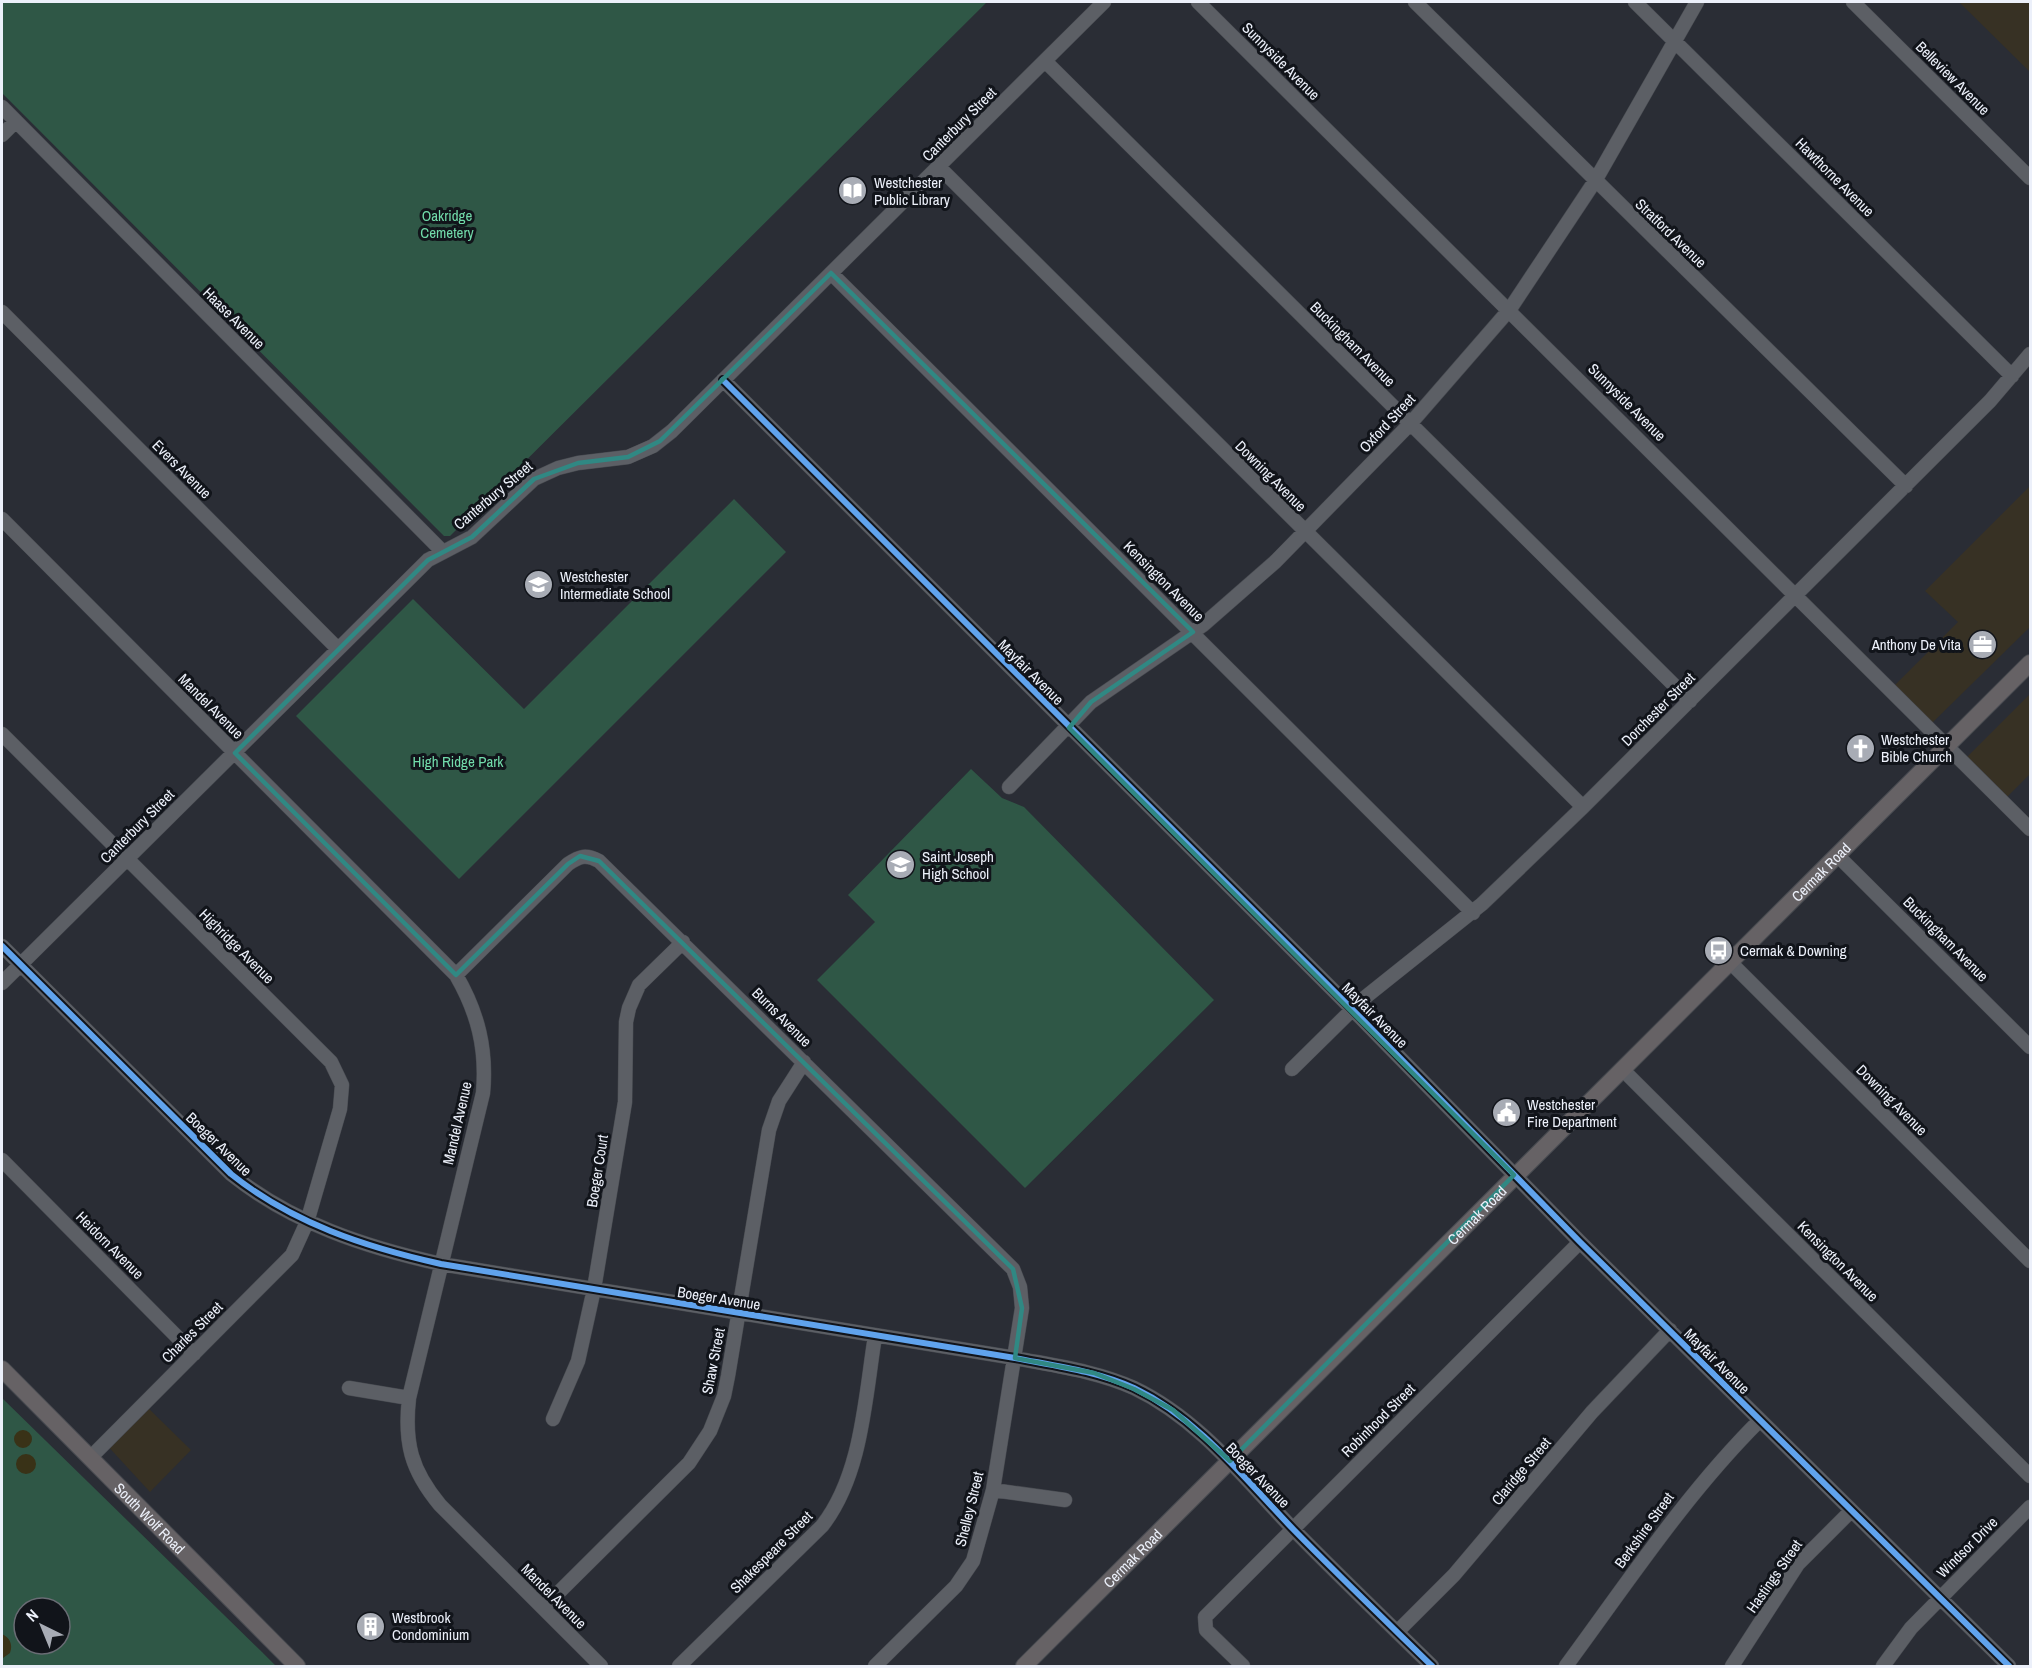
<svg xmlns="http://www.w3.org/2000/svg" width="2032" height="1668" font-family="'Archivo Narrow',sans-serif">
<style>
.commercial{fill:#373124}
.green{fill:#2f5746;fill-rule:evenodd}
.sand{fill:#393217}
.lines{fill:none;stroke-linecap:round;stroke-linejoin:round}
.minor-casing{stroke:#474a50;stroke-width:15}
.major-casing{stroke:#474a50;stroke-width:18}
.minor{stroke:#5c5f65;stroke-width:14}
.major{stroke:#666265;stroke-width:16}
.cycleway-casing{stroke:#11141a;stroke-width:10}
.cycleway{stroke:#60a3ed;stroke-width:6}
.marked{fill:none;stroke:#308883;stroke-width:4.5;stroke-linejoin:round}
.labels{text-anchor:middle;dominant-baseline:central;stroke-width:6;stroke-linejoin:round;paint-order:stroke}
.street-label{font-size:15px;fill:#ecf0fa;stroke:#11141a}
.poi-label{font-size:15px;fill:#ecf0fa;stroke:#11141a;text-anchor:start}
.park-label{font-size:15px;fill:#72dcab;stroke:#11141a}
</style>
<rect width="100%" height="100%" fill="#2a2d35"/>
<path class="commercial" d="M 1959,2 L 2030,2 L 2030,72 Z
M 2030,486 L 2030,627 L 1931,724 L 1893,687 L 1958,622 L 1925,591 Z
M 2030,694 L 2030,774 L 2004,800 L 1964,760 Z
M 143,1403 L 191,1450 L 150,1492 L 104,1442 Z"/>
<path class="green" d="M 2,2 L 987,2 L 450,536 L 444,536 L 2,93 Z
M 734,499 L 786,552 L 459,879 L 296,716 L 413,599 L 524,709 Z
M 971,769 L 1002,798 L 1024,807 L 1214,1000 L 1025,1188 L 817,980 L 875,922 L 848,895 Z
M 2,1398 L 262,1652 L 276,1666 L 2,1666 ZM 24,1608 L 60,1608 L 60,1644 L 24,1644 Z"/>
<path class="sand" d="M14 1439a9 9 0 1 1 18 0a9 9 0 1 1-18 0Z
M16 1464a10 10 0 1 1 20 0a10 10 0 1 1-20 0Z
M 2,1634 C 10,1638 13,1644 10,1653 L 3,1658 Z"/>
<g class="lines">
<defs>
<path id="minor" d="M 1198,2 L 2030,829
M 1415,2 L 1906,486
M 1635,2 L 2012,376
M 1853,2 L 2030,178
M 1045,61 L 1690,701
M 2,107 L 443,552
M 2,135 L 16,121
M 939,167 L 1583,807
M 831,273 L 1473,913
M 2,312 L 338,649
M 723,380 L 1360,1017 L 1580,1242 L 2009,1666
M 2,519 L 456,975 C 478,1013 487,1049 483,1093 L 409,1398 C 404,1443 411,1470 440,1505 L 601,1666
M 2,734 L 331,1062 L 342,1085 L 340,1109 L 307,1222 L 292,1255 L 90,1458
M 1009,787 L 1091,702 L 1203,625 L 1275,562 L 1410,424 L 1510,309 L 1595,181 L 1697,2
M 1837,855 L 2030,1047
M 2,946 L 231,1174 C 292,1223 365,1247 441,1264 L 1015,1358 C 1056,1366 1096,1371 1134,1388 C 1199,1419 1244,1478 1293,1529 C 1338,1575 1386,1621 1432,1666
M 1730,962 L 2030,1261
M 456,975 L 568,864 C 580,856 586,854 599,861 L 1013,1269 L 1020,1287 L 1022,1308 L 993,1490 L 973,1561 L 956,1586 L 875,1666
M 2,983 L 428,560 L 472,537 L 534,479 L 558,468 L 578,463 L 628,457 L 653,446 L 672,431 L 1104,2
M 1292,1069 L 1363,999 L 1482,904 L 1583,807 L 1990,401 L 2030,354
M 1622,1069 L 2030,1476
M 2,1160 L 194,1354
M 349,1388 L 409,1398
M 553,1419 L 578,1361 L 594,1289 L 625,1102 L 626,1022 L 629,1008 L 639,985 L 683,942
M 993,1490 L 1065,1500
M 543,1608 L 689,1463 L 710,1431 L 724,1396 L 728,1376 L 769,1130 L 779,1101 L 804,1062
M 1397,1632 L 1454,1575 L 1592,1412 L 1670,1330
M 679,1666 L 822,1526 C 862,1475 865,1398 875,1336
M 1243,1666 L 1206,1630 L 1205,1617 L 1580,1242
M 1566,1666 C 1628,1582 1685,1495 1759,1421
M 1732,1666 L 1798,1564 L 1851,1511
M 1883,1666 L 1911,1628 L 2030,1507"/>
<g id="major">
<path id="s1" d="M 2,1369 L 297,1666"/>
<path id="s2" d="M 1024,1666 L 2030,663"/>
</g>
</defs>
<use href="#minor" class="minor-casing"/>
<use href="#major" class="major-casing"/>
<use href="#minor" class="minor"/>
<use href="#major" class="major"/>
<defs>
<path id="cycleway" d="M 723,380 L 1360,1017 L 1580,1242 L 2009,1666
M 2,946 L 231,1174 C 292,1223 365,1247 441,1264 L 1015,1358 C 1056,1366 1096,1371 1134,1388 C 1199,1419 1244,1478 1293,1529 C 1338,1575 1386,1621 1432,1666"/>
</defs>
<use href="#cycleway" class="cycleway-casing"/>
<use href="#cycleway" class="cycleway"/>
</g>
<path class="marked" d="M 831,273 L 1193,632 L 1091,702 L 1069,728 L 1514,1175 L 1230,1461 L 1173,1410 L 1134,1389 L 1094,1373 L 1015,1358 L 1022,1308 L 1013,1269 L 599,861 L 580,856 L 568,864 L 456,975 L 235,753 L 428,560 L 472,537 L 534,479 L 578,463 L 628,457 L 660,441 Z"/>
<defs>
<symbol id="library-disc" viewBox="-11 -11 22 22"><circle r="9.5" fill="#a8acb5" stroke="#11141a"/><path d="M-6-4Q-3-5.5-.7-3.5V5Q-3 3-6 4ZM6-4Q3-5.5 .7-3.5V5Q3 3 6 4Z" fill="#fff"/></symbol>
<symbol id="school-disc" viewBox="-11 -11 22 22"><circle r="9.5" fill="#a8acb5" stroke="#11141a"/><path d="M0-5L7-2L0 1L-7-2ZM-4 1L0 2.5L4 1V4Q0 6-4 4Z" fill="#fff"/></symbol>
<symbol id="office-disc" viewBox="-11 -11 22 22"><circle r="9.5" fill="#a8acb5" stroke="#11141a"/><path d="M-6-3h4V-5.5h4V-3h4V5H-6ZM-1-4.5V-3h2v-1.5ZM-6 0V1H6V0Z" fill="#fff"/></symbol>
<symbol id="church-disc" viewBox="-11 -11 22 22"><circle r="9.5" fill="#a8acb5" stroke="#11141a"/><path d="M-1.2-6h2.4v3.5h3.3v2.4h-3.3V6h-2.4V-.1h-3.3v-2.4h3.3Z" fill="#fff"/></symbol>
<symbol id="bus-disc" viewBox="-11 -11 22 22"><circle r="9.5" fill="#a8acb5" stroke="#11141a"/><path d="M-5-6H5V4H4V6H2V4H-2V6H-4V4H-5ZM-3.5-4V0h7V-4ZM-3.5 1.2v1.5H-2V1.2ZM2 1.2v1.5H3.5V1.2Z" fill="#fff"/></symbol>
<symbol id="civic-disc" viewBox="-11 -11 22 22"><circle r="9.5" fill="#a8acb5" stroke="#11141a"/><path d="M-.6-6.5H3V-4.5H.6V-3L4-1V1h2V6H-6V1h2V-1L-.6-3ZM-1.2 2.5V6h2.4V2.5Z" fill="#fff"/></symbol>
<symbol id="building-disc" viewBox="-11 -11 22 22"><circle r="9.5" fill="#a8acb5" stroke="#11141a"/><path d="M-4-6H4V6H1V3H-1V6H-4ZM-2.5-4.3h1.7v1.8h-1.7ZM.8-4.3h1.7v1.8H.8ZM-2.5-1h1.7V.8h-1.7ZM.8-1h1.7V.8H.8Z" fill="#fff"/></symbol>
</defs>
<g fill-rule="evenodd">
<use href="#library-disc" x="836" y="174" width="33" height="33"/>
<use href="#school-disc" x="522" y="568" width="33" height="33"/>
<use href="#office-disc" x="1966" y="628" width="33" height="33"/>
<use href="#church-disc" x="1844" y="732" width="33" height="33"/>
<use href="#school-disc" x="884" y="848" width="33" height="33"/>
<use href="#bus-disc" x="1702" y="934" width="33" height="33"/>
<use href="#civic-disc" x="1490" y="1096" width="33" height="33"/>
<use href="#building-disc" x="354" y="1610" width="33" height="33"/>
</g>
<g class="labels">
<g class="street-label">
<text transform="translate(1281 61) rotate(45)">Sunnyside Avenue</text>
<text transform="translate(1953 78) rotate(45)">Belleview Avenue</text>
<text transform="translate(959 124) rotate(-45)">Canterbury Street</text>
<text transform="translate(1835 177) rotate(45)">Hawthorne Avenue</text>
<text transform="translate(1671 233) rotate(44)">Stratford Avenue</text>
<text transform="translate(234 318) rotate(45)">Haase Avenue</text>
<text transform="translate(1353 344) rotate(45)">Buckingham Avenue</text>
<text transform="translate(1627 402) rotate(45)">Sunnyside Avenue</text>
<text transform="translate(1387 423) rotate(-47)">Oxford Street</text>
<text transform="translate(182 469) rotate(45)">Evers Avenue</text>
<text transform="translate(1271 476) rotate(45)">Downing Avenue</text>
<text transform="translate(493 495) rotate(-40)">Canterbury Street</text>
<text transform="translate(1164 581) rotate(45)">Kensington Avenue</text>
<text transform="translate(1031 672) rotate(45)">Mayfair Avenue</text>
<text transform="translate(211 706) rotate(45)">Mandel Avenue</text>
<text transform="translate(1658 709) rotate(-45)">Dorchester Street</text>
<text transform="translate(137 826) rotate(-45)">Canterbury Street</text>
<text stroke="none"><textPath href="#s2" startOffset="1125">Cermak Road</textPath></text>
<text transform="translate(1946 939) rotate(45)">Buckingham Avenue</text>
<text transform="translate(237 946) rotate(45)">Highridge Avenue</text>
<text transform="translate(1375 1015) rotate(45)">Mayfair Avenue</text>
<text transform="translate(782 1017) rotate(45)">Burns Avenue</text>
<text transform="translate(1892 1100) rotate(45)">Downing Avenue</text>
<text transform="translate(457 1123) rotate(-77)">Mandel Avenue</text>
<text transform="translate(219 1144) rotate(44)">Boeger Avenue</text>
<text transform="translate(597 1171) rotate(-81)">Boeger Court</text>
<text stroke="none"><textPath href="#s2" startOffset="639">Cermak Road</textPath></text>
<text transform="translate(110 1245) rotate(45)">Heidorn Avenue</text>
<text transform="translate(1838 1261) rotate(45)">Kensington Avenue</text>
<text transform="translate(719 1298) rotate(9)">Boeger Avenue</text>
<text transform="translate(192 1332) rotate(-45)">Charles Street</text>
<text transform="translate(713 1361) rotate(-79)">Shaw Street</text>
<text transform="translate(1717 1361) rotate(45)">Mayfair Avenue</text>
<text transform="translate(1378 1420) rotate(-45)">Robinhood Street</text>
<text transform="translate(1521 1471) rotate(-50)">Claridge Street</text>
<text transform="translate(1258 1475) rotate(46)">Boeger Avenue</text>
<text transform="translate(969 1509) rotate(-76)">Shelley Street</text>
<text stroke="none"><textPath href="#s1" startOffset="210">South Wolf Road</textPath></text>
<text transform="translate(1644 1530) rotate(-54)">Berkshire Street</text>
<text transform="translate(1967 1547) rotate(-45)">Windsor Drive</text>
<text transform="translate(771 1552) rotate(-45)">Shakespeare Street</text>
<text stroke="none"><textPath href="#s2" startOffset="153">Cermak Road</textPath></text>
<text transform="translate(1774 1576) rotate(-55)">Hastings Street</text>
<text transform="translate(554 1596) rotate(45)">Mandel Avenue</text>
</g>
<g class="poi-label">
<text x="874" y="182">Westchester<tspan x="874" dy="17">Public Library</tspan></text>
<text x="560" y="576">Westchester<tspan x="560" dy="17">Intermediate School</tspan></text>
<text x="1961" y="644" text-anchor="end">Anthony De Vita</text>
<text x="1881" y="739">Westchester<tspan x="1881" dy="17">Bible Church</tspan></text>
<text x="922" y="856">Saint Joseph<tspan x="922" dy="17">High School</tspan></text>
<text x="1740" y="950">Cermak &amp; Downing</text>
<text x="1527" y="1104">Westchester<tspan x="1527" dy="17">Fire Department</tspan></text>
<text x="392" y="1617">Westbrook<tspan x="392" dy="17">Condominium</tspan></text>
</g>
<g class="park-label">
<text x="447" y="215">Oakridge<tspan x="447" dy="17">Cemetery</tspan></text>
<text x="458" y="761">High Ridge Park</text>
</g>
</g>
<rect width="2032" height="1668" fill="none" stroke="#ecf0fa" stroke-width="6"/>
<g transform="translate(42 1626) rotate(317)"><circle r="28" fill="#11141a" stroke="#696c74" stroke-width="1.5"/>
<path d="M0-4.5L10 22L0 15L-10 22Z" fill="#a8acb5"/>
<text y="-9" font-size="16" font-weight="bold" text-anchor="middle" fill="#ecf0fa">N</text>
</g>
</svg>
